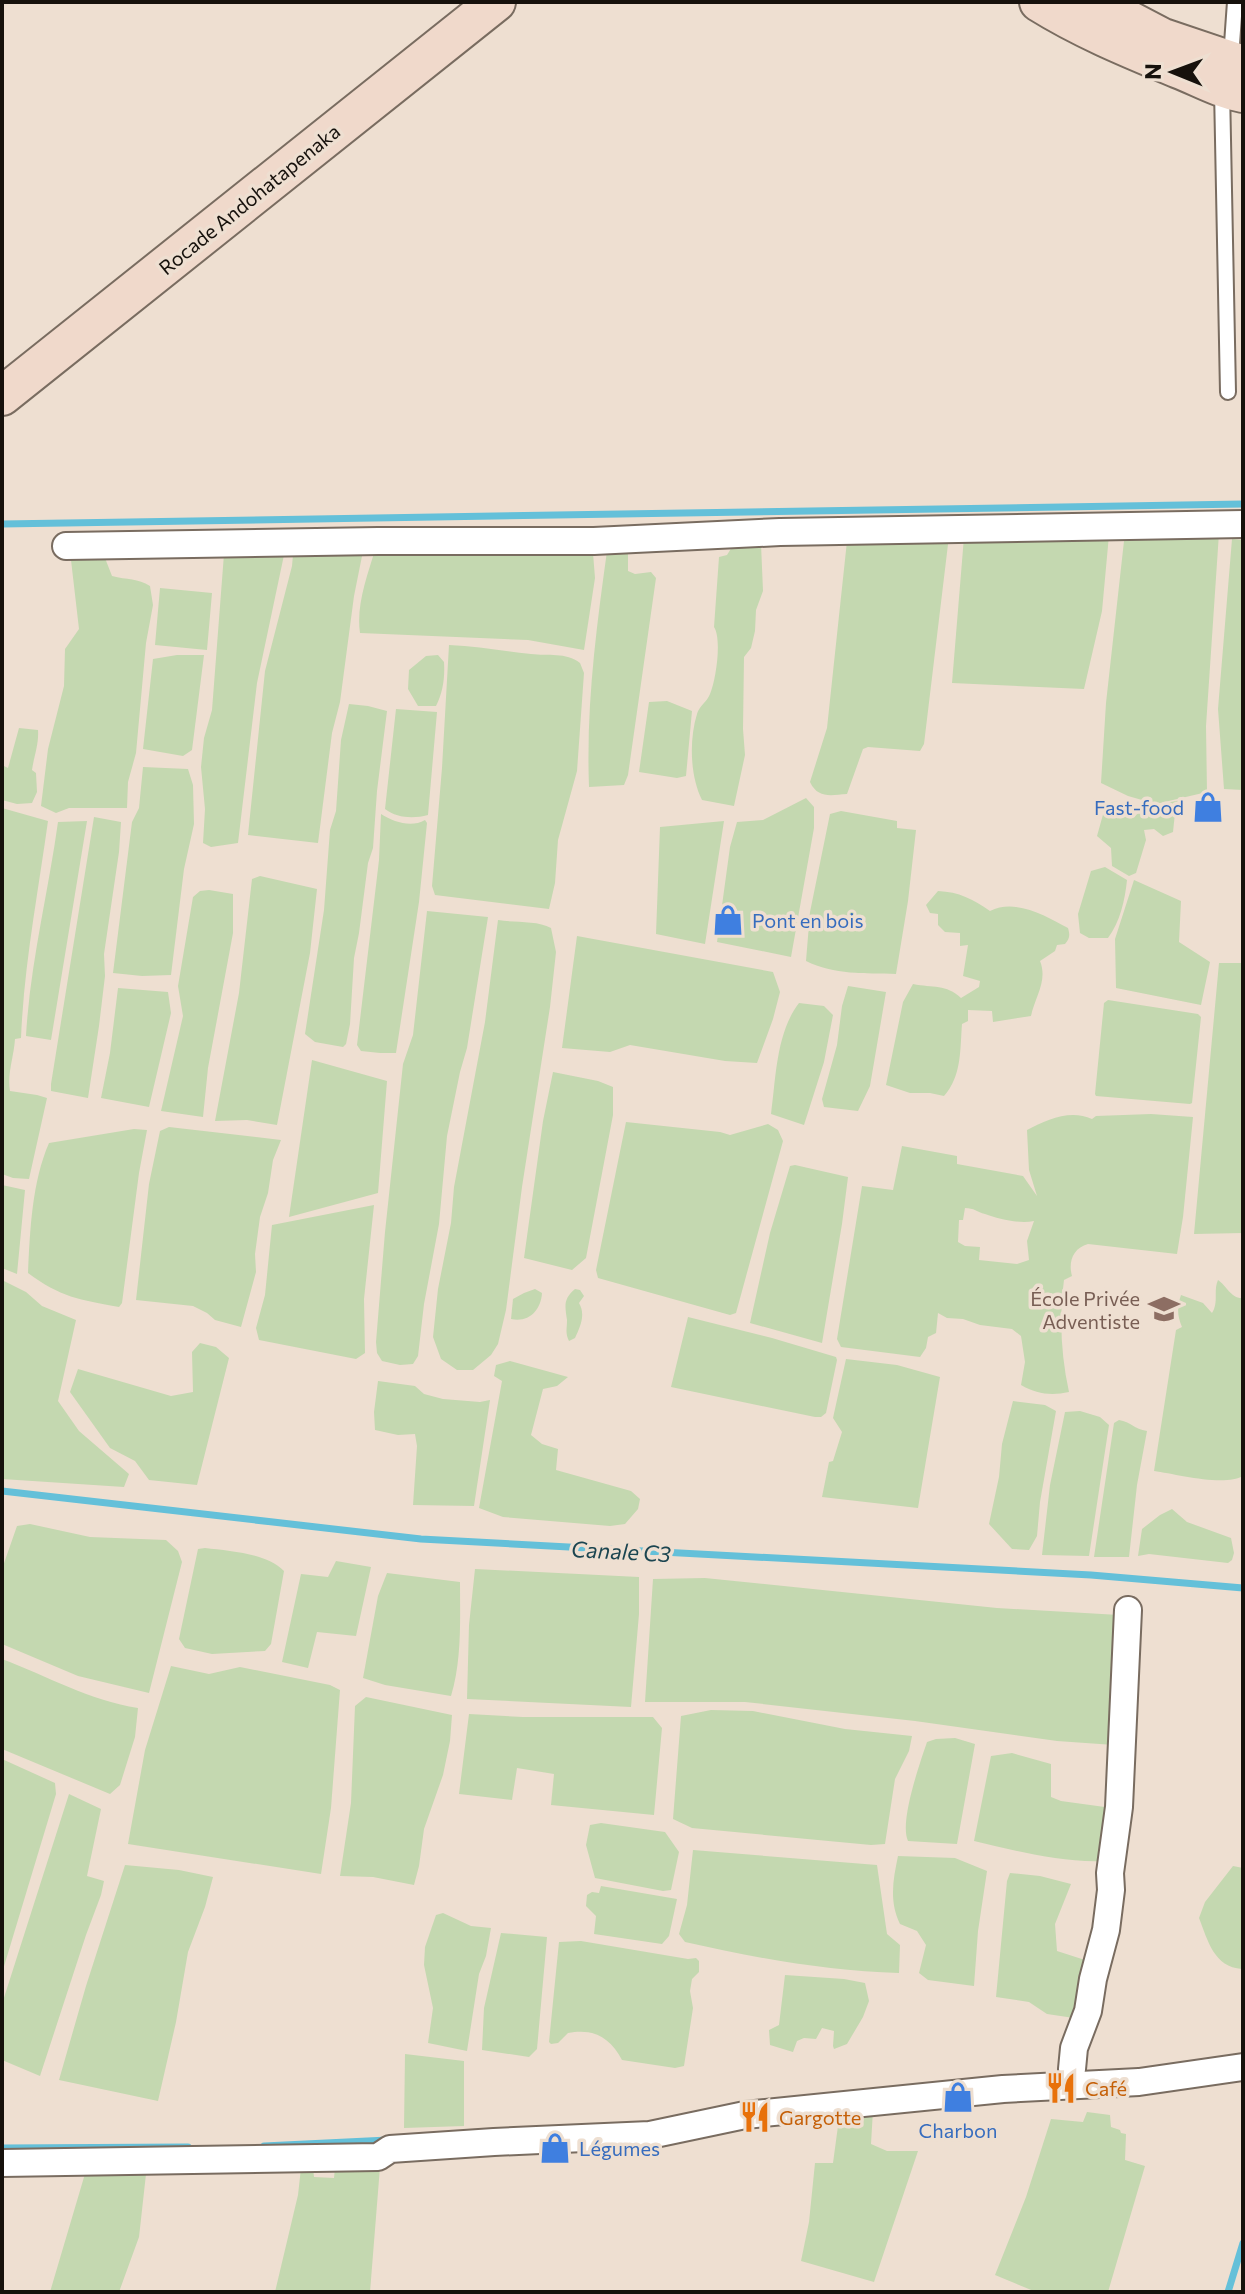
<svg xmlns="http://www.w3.org/2000/svg" width="1245" height="2294" font-family="Commissioner,sans-serif">
<style>
.green{fill:#c4d8b0;fill-rule:evenodd}
.lines{fill:none;stroke-linecap:round;stroke-linejoin:round}
.stream{stroke:#64c0d9;stroke-width:7}
.service-casing{stroke:#796c60;stroke-width:18}
.minor-casing{stroke:#796c60;stroke-width:30}
.secondary-casing{stroke:#796c60;stroke-width:42}
.service{stroke:#fff;stroke-width:14}
.minor{stroke:#fff;stroke-width:26}
.secondary{stroke:#f0d9cb;stroke-width:38}
.labels{text-anchor:middle;dominant-baseline:central;stroke-width:7;stroke-linejoin:round;paint-order:stroke}
.street-label{font-size:20px;fill:#16110c;stroke:#eedfd1}
.shop-label{font-size:20px;fill:#366cbe;stroke:#eedfd1;text-anchor:start}
.education-label{font-size:20px;fill:#785e54;stroke:#eedfd1;text-anchor:end}
.food-label{font-size:20px;fill:#c56008;stroke:#eedfd1;text-anchor:start}
.water-label{font-size:22px;font-style:italic;fill:#1b4550;stroke:#eedfd1}
</style>
<rect width="100%" height="100%" fill="#eedfd1"/>
<path class="green" d="M 1125,532 L 1219,533 L 1206,726 L 1207,792 L 1156,804 L 1128,796 L 1101,783 L 1106,703 Z
M 1109,535 L 1102,611 L 1084,689 L 952,683 L 964,537 Z
M 949,536 L 924,744 L 920,751 L 868,747 L 863,749 L 847,794 C 831,795 818,799 810,782 L 827,728 L 847,541 Z
M 1232,539 L 1243,540 L 1243,790 L 1224,789 L 1218,709 Z
M 294,543 L 364,546 L 354,596 L 340,702 L 332,733 L 318,843 L 248,835 L 265,671 L 292,566 Z
M 761,544 L 763,591 L 756,610 L 755,631 L 751,648 L 744,657 L 743,729 L 745,755 L 734,806 L 702,800 C 690,776 689,740 697,714 C 699,706 707,702 710,694 C 716,680 722,639 714,627 L 719,557 L 727,555 L 732,547 Z
M 375,550 L 593,553 L 595,578 L 584,650 L 528,640 L 360,633 C 356,606 367,576 375,550 Z
M 607,551 L 628,552 L 628,571 L 635,574 L 651,572 L 656,578 L 628,775 L 624,785 L 589,787 C 586,707 596,630 607,551 Z
M 224,554 L 284,555 L 257,683 L 238,843 L 211,847 L 203,843 L 205,809 L 201,767 L 204,738 L 212,710 Z
M 105,558 L 112,576 C 127,580 138,578 150,586 L 153,605 L 146,643 L 136,753 L 128,782 L 127,808 L 69,808 L 56,813 L 41,806 L 48,749 L 64,686 L 65,649 L 79,629 L 71,560 Z
M 160,588 L 212,593 L 207,650 L 155,645 Z
M 449,645 C 477,646 503,651 531,654 C 548,656 566,652 580,663 L 584,673 L 577,771 L 558,840 L 555,883 L 549,909 L 435,895 L 432,886 L 442,768 Z
M 177,655 L 204,655 L 192,750 L 183,756 L 143,749 L 153,659 Z
M 438,655 L 444,662 C 445,678 443,692 436,706 L 418,706 L 408,689 L 409,670 L 426,656 Z
M 667,701 L 692,711 L 686,776 L 677,778 L 639,772 L 649,702 Z
M 349,704 L 368,706 L 387,711 L 377,791 L 373,848 L 368,863 L 359,933 L 354,958 L 350,1024 L 346,1044 L 343,1047 L 315,1042 L 305,1034 L 324,910 L 330,830 L 336,811 L 341,740 Z
M 396,709 L 437,712 L 428,815 C 413,819 397,818 385,809 Z
M 19,728 L 38,730 C 39,744 34,756 32,770 L 36,773 L 37,792 L 32,803 L 17,804 L 2,800 L 2,765 L 8,768 Z
M 143,767 L 188,769 L 193,785 L 194,824 L 184,869 L 171,975 L 142,976 L 113,973 L 132,822 L 139,808 Z
M 806,798 L 814,807 L 814,828 L 791,957 L 717,942 L 730,847 L 737,822 L 763,820 Z
M 1181,800 L 1182,810 L 1175,813 L 1173,832 L 1163,836 L 1154,829 L 1144,830 L 1146,840 L 1136,873 L 1129,876 L 1112,866 L 1111,848 L 1097,836 L 1104,811 L 1127,813 L 1134,817 L 1145,807 Z
M 2,808 L 48,821 C 38,893 24,965 21,1038 L 15,1039 C 14,1056 7,1074 10,1091 L 37,1095 L 47,1098 L 29,1179 L 13,1178 L 2,1174 Z
M 841,811 L 897,821 L 897,828 L 916,830 L 908,901 L 896,974 C 865,973 834,975 806,961 L 810,912 L 830,814 Z
M 381,814 C 394,822 411,828 425,820 L 427,823 L 419,902 L 396,1053 L 380,1053 L 361,1051 L 357,1045 L 379,860 Z
M 94,817 L 121,822 L 119,852 L 104,954 L 105,976 L 99,1026 L 88,1098 L 51,1091 L 51,1084 Z
M 87,821 L 51,1040 L 26,1036 C 30,964 48,894 58,822 Z
M 724,821 L 705,944 L 656,934 L 660,827 Z
M 1105,867 L 1127,880 C 1125,900 1120,922 1108,938 L 1089,938 L 1080,933 L 1078,914 L 1091,871 Z
M 260,876 L 317,889 L 310,953 L 277,1125 L 247,1120 L 215,1121 L 239,993 L 252,879 Z
M 1134,880 L 1181,901 L 1179,942 L 1210,962 L 1201,1005 L 1116,988 L 1115,939 Z
M 209,890 L 233,894 L 233,933 L 208,1068 L 203,1117 L 161,1111 L 183,1016 L 178,986 L 193,897 L 200,891 Z
M 938,891 C 959,892 973,899 990,911 C 1015,898 1046,916 1068,928 C 1070,935 1070,938 1065,944 L 1057,945 L 1055,951 L 1040,961 C 1048,981 1035,997 1031,1016 L 993,1022 L 992,1011 L 968,1010 L 968,1021 L 962,1024 C 960,1049 962,1076 944,1096 L 930,1093 L 910,1093 L 886,1085 L 903,1002 L 913,984 C 933,988 946,984 961,998 L 979,987 L 980,981 L 963,976 L 968,945 L 960,946 L 960,933 L 945,932 L 938,925 L 938,914 L 930,913 L 926,905 Z
M 427,911 L 488,917 L 467,1048 L 460,1072 L 447,1136 L 439,1224 L 424,1304 L 418,1356 L 413,1364 L 400,1365 L 382,1361 L 377,1353 L 376,1342 L 385,1232 L 403,1064 L 413,1035 Z
M 498,920 C 514,923 537,920 551,928 L 556,952 L 550,1007 L 522,1187 L 506,1310 L 498,1344 L 491,1355 L 473,1370 L 457,1370 L 441,1359 L 433,1337 L 438,1289 L 451,1223 L 454,1187 L 485,1022 Z
M 577,936 L 773,972 L 780,992 L 773,1019 L 757,1063 L 725,1061 L 630,1045 L 610,1052 L 562,1048 Z
M 1219,963 L 1243,963 L 1243,1233 L 1194,1234 Z
M 848,986 L 886,992 L 870,1086 L 858,1111 L 824,1107 L 822,1099 L 837,1045 L 842,1006 Z
M 118,988 L 168,992 L 171,1013 L 149,1107 L 101,1098 L 110,1053 Z
M 1108,1000 L 1198,1014 L 1201,1017 L 1192,1103 L 1190,1104 L 1096,1096 L 1095,1094 L 1104,1003 Z
M 799,1003 L 824,1006 L 833,1015 L 824,1062 L 804,1125 L 771,1114 C 776,1078 776,1033 799,1003 Z
M 312,1060 L 387,1081 L 378,1193 L 289,1217 Z
M 553,1072 L 598,1081 L 613,1087 L 613,1115 L 586,1258 L 572,1270 L 524,1258 L 543,1121 Z
M 1151,1114 L 1193,1117 L 1183,1217 L 1177,1254 L 1088,1244 C 1073,1248 1068,1262 1072,1276 L 1064,1280 C 1059,1318 1061,1355 1069,1392 C 1051,1396 1037,1394 1021,1385 L 1025,1362 L 1021,1336 L 1012,1329 L 980,1325 L 963,1319 L 947,1318 L 938,1313 L 936,1333 L 928,1337 L 926,1348 L 920,1357 L 841,1347 L 837,1339 L 862,1186 L 893,1190 L 902,1146 L 957,1156 L 957,1164 L 1023,1176 L 1037,1196 L 1029,1170 L 1027,1130 C 1047,1119 1071,1109 1092,1119 L 1096,1116 ZM 965,1208 C 974,1208 977,1212 985,1214 C 999,1219 1019,1224 1034,1221 L 1027,1241 L 1029,1260 L 1017,1264 L 979,1260 L 980,1247 L 965,1246 L 958,1242 L 959,1220 L 963,1220 Z
M 626,1122 L 720,1132 L 730,1135 L 768,1124 L 778,1130 L 783,1141 L 736,1313 L 730,1315 L 598,1278 L 596,1270 Z
M 169,1127 L 281,1140 L 273,1160 L 268,1193 L 260,1217 L 255,1254 L 256,1272 L 241,1327 L 215,1320 L 207,1313 L 193,1306 L 136,1300 L 149,1184 L 160,1131 Z
M 134,1129 L 147,1130 L 139,1173 L 122,1303 L 119,1307 C 80,1300 60,1297 28,1273 C 30,1230 32,1182 49,1143 Z
M 795,1165 L 848,1177 L 842,1224 L 822,1343 L 750,1323 L 770,1233 L 790,1166 Z
M 2,1185 L 25,1190 L 17,1274 L 2,1268 Z
M 374,1205 L 364,1299 L 365,1353 L 356,1359 L 259,1340 L 256,1328 L 265,1295 L 272,1225 Z
M 2,1280 L 26,1292 L 42,1306 L 76,1320 L 58,1401 L 79,1431 L 129,1474 L 124,1487 L 2,1479 Z
M 1218,1280 C 1227,1286 1231,1299 1243,1298 L 1243,1476 C 1224,1487 1176,1474 1154,1471 L 1176,1330 L 1182,1327 C 1177,1315 1177,1307 1181,1295 L 1203,1303 L 1212,1313 C 1219,1302 1213,1291 1218,1280 Z
M 535,1289 L 542,1293 C 541,1310 529,1323 511,1319 L 513,1299 L 524,1293 Z
M 575,1289 L 580,1290 L 584,1296 L 579,1303 C 586,1315 580,1327 575,1338 L 569,1341 C 565,1333 567,1329 567,1320 C 565,1306 563,1299 575,1289 Z
M 688,1317 L 772,1338 L 836,1357 L 837,1360 L 826,1413 L 821,1417 L 815,1417 L 671,1387 Z
M 200,1343 L 216,1347 L 229,1358 L 197,1485 L 149,1480 L 135,1461 L 110,1448 L 70,1392 L 78,1369 L 171,1396 L 193,1392 L 192,1352 Z
M 846,1359 L 897,1365 L 940,1377 L 918,1508 L 822,1497 L 829,1462 L 833,1461 L 842,1432 L 833,1418 Z
M 510,1361 L 568,1377 L 557,1386 L 543,1389 L 531,1435 L 542,1444 L 558,1449 L 556,1470 L 631,1491 L 640,1499 L 638,1509 L 625,1524 L 610,1526 L 503,1517 L 479,1508 L 502,1381 L 494,1376 L 496,1365 Z
M 378,1381 L 415,1386 L 424,1394 L 443,1399 L 480,1402 L 490,1400 L 474,1506 L 413,1505 L 417,1446 L 415,1434 L 398,1435 L 375,1430 L 374,1412 Z
M 1013,1401 L 1045,1405 L 1056,1411 L 1040,1502 L 1037,1536 L 1029,1550 L 1012,1549 L 989,1524 L 999,1477 L 1002,1444 Z
M 1080,1411 L 1100,1417 L 1109,1425 L 1089,1556 L 1042,1555 L 1050,1485 L 1065,1412 Z
M 1119,1420 C 1131,1422 1134,1429 1147,1431 L 1137,1485 L 1129,1557 L 1094,1557 L 1114,1423 Z
M 1172,1509 L 1187,1522 L 1231,1538 L 1234,1553 L 1232,1560 L 1228,1563 L 1149,1554 L 1138,1556 L 1142,1529 L 1160,1515 Z
M 30,1524 L 90,1537 L 166,1540 L 178,1551 L 182,1562 L 149,1693 L 78,1676 L 2,1644 L 2,1569 L 17,1526 Z
M 205,1548 C 230,1551 266,1553 284,1571 L 271,1644 L 265,1651 L 212,1654 L 185,1648 L 179,1639 L 198,1549 Z
M 336,1561 L 371,1567 L 356,1636 L 317,1632 L 308,1668 L 282,1662 L 301,1574 L 328,1577 Z
M 475,1569 L 639,1577 L 639,1614 L 631,1707 L 467,1699 L 469,1625 Z
M 387,1573 L 460,1582 C 460,1619 462,1660 451,1696 L 385,1685 L 363,1678 L 378,1596 Z
M 705,1578 L 997,1608 L 1119,1615 L 1114,1745 L 1057,1741 L 915,1721 L 745,1702 L 645,1702 L 653,1579 Z
M 2,1659 C 47,1676 91,1701 138,1708 L 135,1737 L 120,1785 L 110,1794 L 2,1749 Z
M 171,1666 L 209,1674 L 240,1667 L 330,1685 L 340,1690 L 331,1808 L 321,1874 L 128,1844 L 145,1750 Z
M 366,1697 L 452,1715 L 450,1741 L 443,1775 L 424,1829 L 419,1866 L 414,1885 L 373,1877 L 340,1876 L 351,1803 L 355,1706 Z
M 711,1710 L 753,1711 L 845,1729 L 912,1736 L 909,1751 L 895,1779 L 885,1844 L 871,1845 L 692,1828 L 673,1819 L 681,1716 Z
M 469,1714 L 523,1717 L 653,1717 L 662,1728 L 654,1815 L 551,1805 L 554,1774 L 517,1768 L 512,1800 L 459,1794 Z
M 955,1738 L 975,1744 L 957,1844 L 908,1841 C 899,1822 920,1763 927,1742 L 936,1739 Z
M 1012,1753 L 1051,1764 L 1051,1797 L 1061,1801 L 1112,1808 L 1105,1861 C 1060,1863 1017,1851 974,1841 L 991,1756 Z
M 2,1759 L 55,1783 L 56,1794 L 2,1973 Z
M 69,1794 L 101,1809 L 87,1876 L 104,1881 L 101,1895 L 86,1935 L 40,2076 L 2,2060 L 2,2004 Z
M 601,1823 L 665,1832 L 679,1852 L 671,1890 L 663,1891 L 595,1878 L 586,1845 L 590,1825 Z
M 693,1850 L 877,1865 L 887,1934 L 900,1945 L 899,1973 C 828,1971 755,1958 685,1942 L 679,1934 L 687,1905 Z
M 898,1856 L 955,1858 L 987,1871 L 978,1931 L 974,1986 L 928,1980 L 919,1973 L 926,1945 L 917,1931 L 900,1924 C 889,1901 893,1880 898,1856 Z
M 125,1865 L 179,1870 L 213,1877 L 205,1907 L 188,1952 L 176,2022 L 158,2101 L 59,2080 L 86,1986 Z
M 1233,1866 L 1243,1868 L 1242,1969 C 1214,1967 1208,1941 1199,1918 L 1205,1902 Z
M 1010,1873 L 1040,1876 L 1071,1884 L 1055,1924 L 1057,1951 L 1085,1960 L 1074,2018 L 1047,2014 L 1029,2002 L 996,1997 L 1007,1881 Z
M 601,1886 L 677,1899 L 669,1936 L 662,1944 L 594,1934 L 596,1916 L 586,1906 L 587,1895 L 592,1892 L 599,1893 Z
M 443,1913 L 471,1926 L 491,1928 L 486,1956 L 479,1974 L 467,2051 L 428,2043 L 433,2008 L 424,1965 L 425,1947 L 436,1915 Z
M 501,1933 L 547,1937 L 537,2049 L 529,2057 L 482,2050 L 484,2008 Z
M 581,1941 L 688,1959 L 696,1958 L 699,1961 L 699,1972 L 692,1979 L 690,1991 L 693,2008 L 684,2066 L 675,2068 L 622,2060 C 610,2037 593,2028 568,2033 L 558,2043 L 551,2044 L 549,2042 L 559,1942 Z
M 785,1975 L 844,1979 L 865,1983 L 869,2001 L 863,2017 L 847,2044 L 834,2049 L 833,2046 L 834,2031 L 822,2028 L 816,2039 L 804,2038 L 797,2041 L 793,2052 L 770,2045 L 769,2030 L 779,2025 Z
M 405,2054 L 464,2061 L 464,2126 L 404,2128 Z
M 873,2110 L 871,2144 L 887,2151 L 918,2151 L 874,2282 L 801,2261 L 809,2222 L 815,2163 L 833,2163 L 840,2111 Z
M 1087,2112 L 1110,2115 L 1111,2127 L 1120,2130 L 1121,2133 L 1126,2134 L 1125,2160 L 1145,2166 L 1108,2292 L 1036,2292 L 995,2275 L 1026,2197 L 1051,2119 L 1083,2122 Z
M 147,2165 L 139,2237 L 119,2292 L 50,2292 L 87,2167 Z
M 380,2167 L 370,2292 L 275,2292 L 298,2195 L 301,2168 L 313,2169 L 314,2177 L 334,2178 L 335,2168 Z"/>
<g class="lines">
<path class="stream" d="M 2,524 L 1243,504
M 2,1491 L 421,1539 L 1091,1575 L 1243,1588
M 264,2146 L 388,2140
M 2,2148 L 188,2147
M 1228,2292 L 1243,2243"/>
<defs>
<path id="service" d="M 1231,58 L 1235,2
M 1222,89 L 1228,392"/>
<path id="minor" d="M 66,546 L 378,541 L 594,541 L 780,532 L 1243,524
M 1072,2069 L 1074,2048 L 1088,2011 L 1093,1979 L 1106,1930 L 1111,1890 L 1110,1873 L 1119,1807 L 1128,1610
M 2,2163 L 378,2157 L 390,2149 L 494,2142 L 650,2135 L 745,2115 L 1003,2089 L 1139,2082 L 1243,2067"/>
<path id="secondary" d="M 1039,2 C 1084,30 1131,49 1179,69 C 1202,78 1218,88 1243,93
M 1094,2 L 1163,38 L 1243,65
M 2,396 L 496,2"/>
</defs>
<use href="#service" class="service-casing"/>
<use href="#minor" class="minor-casing"/>
<use href="#secondary" class="secondary-casing"/>
<use href="#service" class="service"/>
<use href="#minor" class="minor"/>
<use href="#secondary" class="secondary"/>
</g>
<defs>
<symbol id="shop-bare" viewBox="-9 -9 18 18"><path d="M-5-2.5h2.3a2.7 3.5 0 0 1 5.4 0H5L5.5 6h-11ZM-1.5-2.5h3a1.5 2.3 0 0 0-3 0Z" fill="#3f7fe0" stroke="#eedfd1" stroke-width="2.5" paint-order="stroke"/></symbol>
<symbol id="school-bare" viewBox="-9 -9 18 18"><path d="M0-5L7-2L0 1L-7-2ZM-4 1L0 2.5L4 1V4Q0 6-4 4Z" fill="#8d6e63" stroke="#eedfd1" stroke-width="2.5" paint-order="stroke"/></symbol>
<symbol id="restaurant-bare" viewBox="-9 -9 18 18"><path d="M-5-6h1v4h1v-4h1v4h1v-4h1v5L-1.5 .5V6h-2V.5L-5-1ZM5-6V6H3V1.5H1.5Q1.5-4 5-6Z" fill="#e8710a" stroke="#eedfd1" stroke-width="2.5" paint-order="stroke"/></symbol>
</defs>
<g fill-rule="evenodd">
<use href="#shop-bare" x="1186" y="785" width="44" height="44"/>
<use href="#shop-bare" x="706" y="898" width="44" height="44"/>
<use href="#school-bare" x="1142" y="1287" width="44" height="44"/>
<use href="#restaurant-bare" x="1039" y="2066" width="44" height="44"/>
<use href="#shop-bare" x="936" y="2075" width="44" height="44"/>
<use href="#restaurant-bare" x="733" y="2095" width="44" height="44"/>
<use href="#shop-bare" x="533" y="2126" width="44" height="44"/>
</g>
<g class="labels">
<g class="street-label">
<text transform="translate(249 199) rotate(-39)">Rocade Andohatapenaka</text>
</g>
<g class="shop-label">
<text x="1184" y="807" text-anchor="end">Fast-food</text>
<text x="752" y="920">Pont en bois</text>
<text x="958" y="2130" text-anchor="middle">Charbon</text>
<text x="579" y="2148">Légumes</text>
</g>
<g class="education-label">
<text x="1140" y="1298">École Privée<tspan x="1140" dy="23">Adventiste</tspan></text>
</g>
<g class="food-label">
<text x="1085" y="2088">Café</text>
<text x="779" y="2117">Gargotte</text>
</g>
<g class="water-label">
<text transform="translate(621 1551) rotate(3)">Canale C3</text>
</g>
</g>
<rect width="1245" height="2294" fill="none" stroke="#16110c" stroke-width="8"/>
<g transform="translate(1173 72) rotate(271)" stroke="#eedfd1" stroke-width="6" paint-order="stroke">
<path d="M0-6L14 30L0 20L-14 30Z" fill="#16110c"/>
<text y="-12" font-size="22" font-weight="bold" text-anchor="middle" fill="#16110c">N</text>
</g>
</svg>
